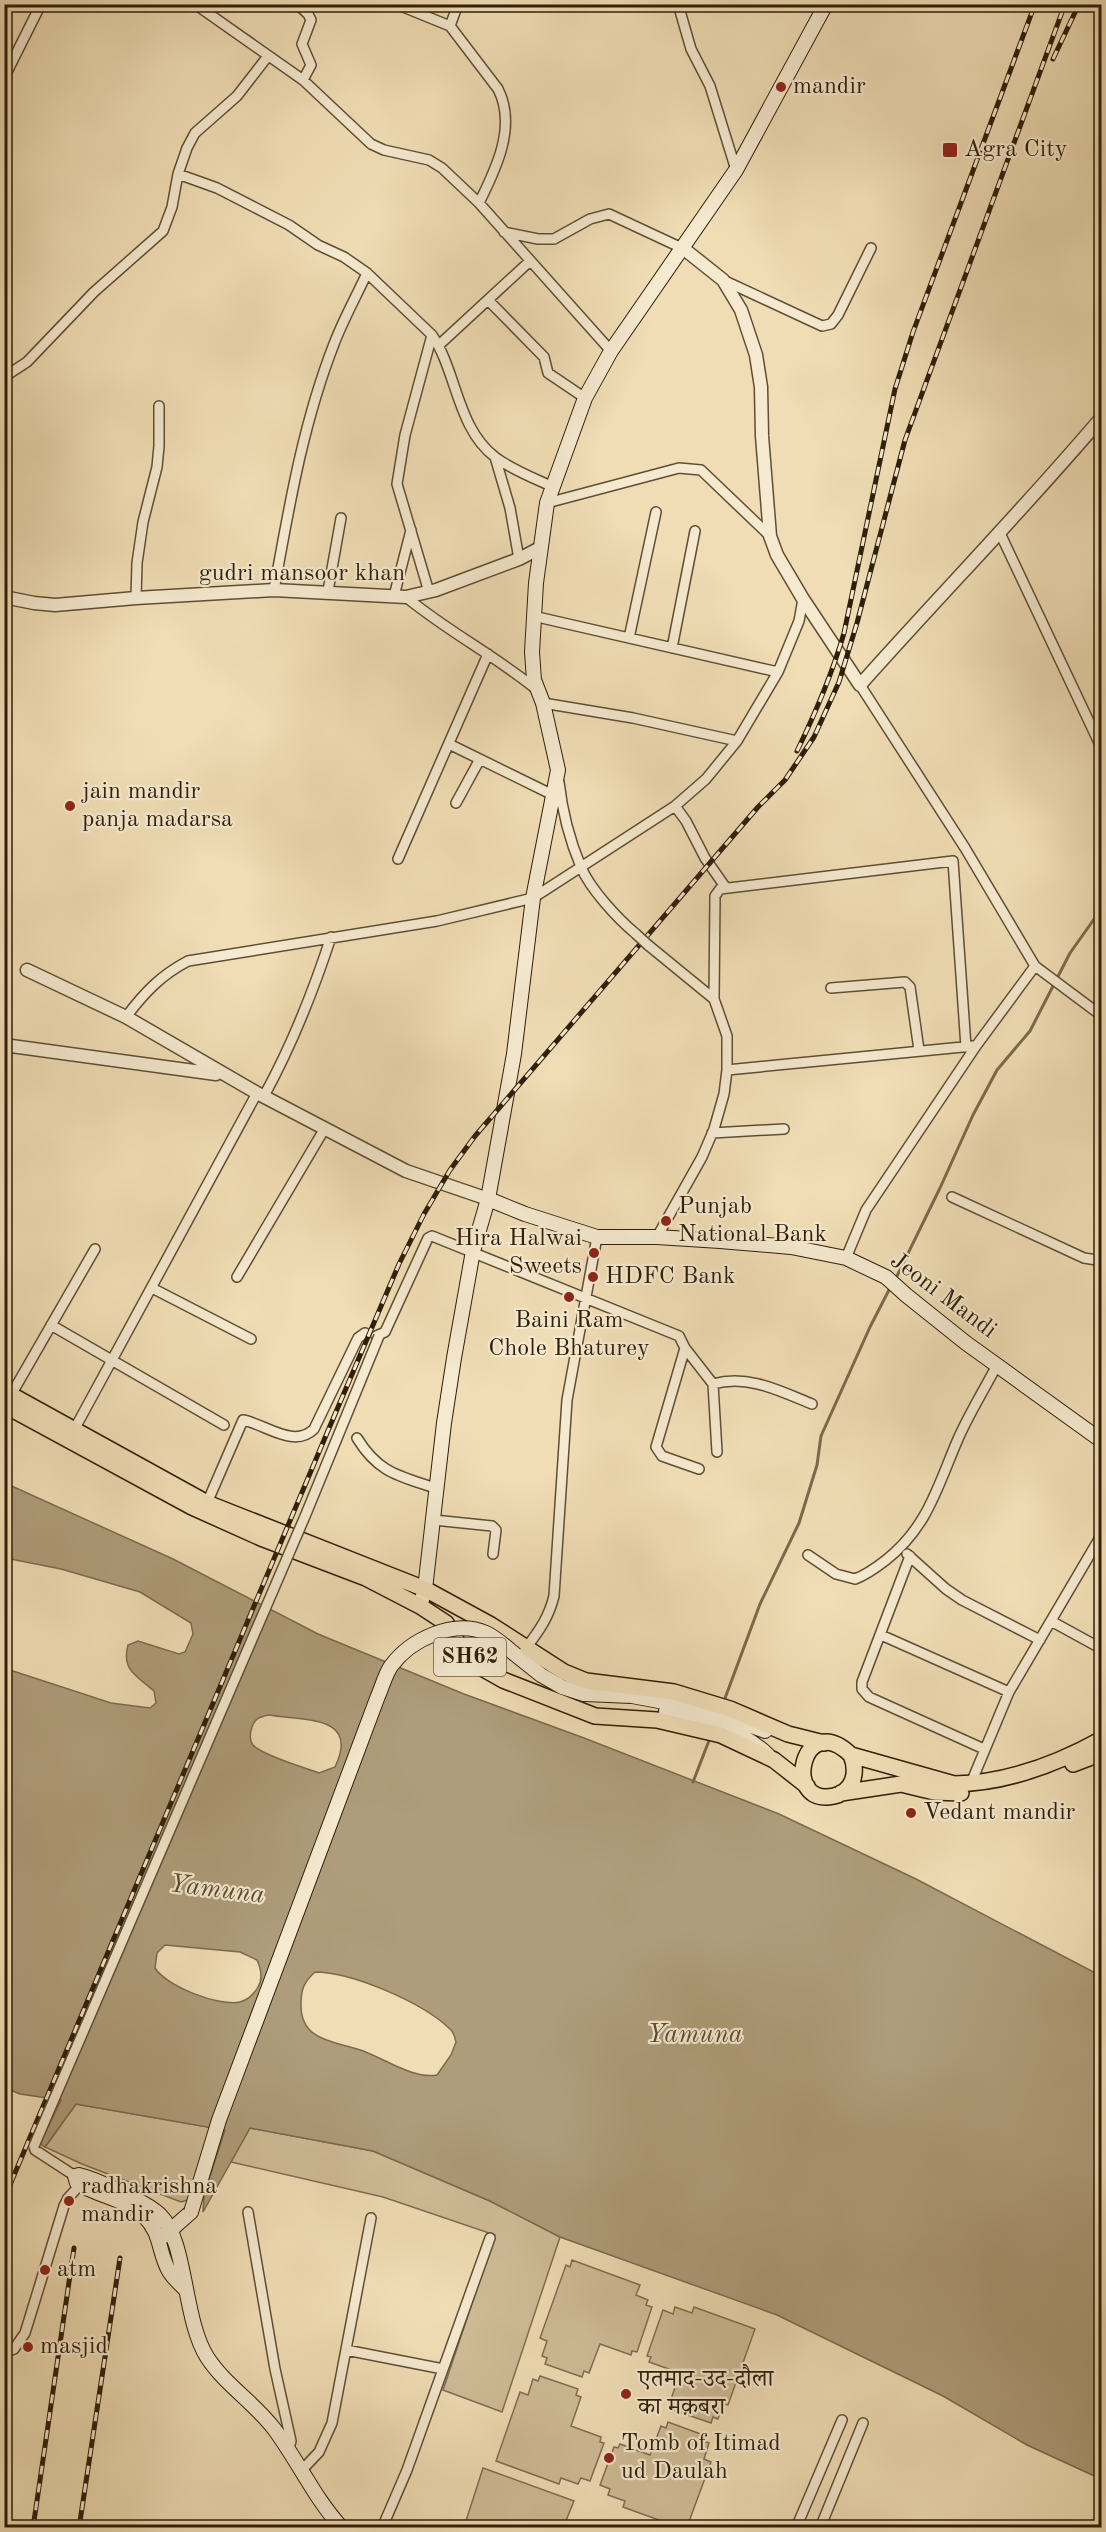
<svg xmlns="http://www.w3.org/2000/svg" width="1106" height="2532" font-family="'Old Standard TT','Noto Serif Devanagari',serif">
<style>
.green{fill:#cfbd98;stroke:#7f6e50;stroke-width:1.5}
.water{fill:#ae9c7a;stroke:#7b6a4c;stroke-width:1.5;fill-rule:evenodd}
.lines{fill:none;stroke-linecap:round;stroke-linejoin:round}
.stream{stroke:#7b6a4c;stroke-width:3}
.minor-casing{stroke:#5f4e33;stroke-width:12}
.tertiary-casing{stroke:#5f4e33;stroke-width:15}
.secondary-casing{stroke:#2f1e08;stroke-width:16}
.primary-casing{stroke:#2f1e08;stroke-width:18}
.minor{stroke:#f5e9cf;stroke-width:9}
.tertiary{stroke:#f5e9cf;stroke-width:12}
.secondary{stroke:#f5e9cf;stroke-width:14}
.primary{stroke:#f0ddb5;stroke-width:15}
.rail-casing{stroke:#2f1e08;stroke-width:5}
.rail{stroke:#f5e9cf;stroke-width:3;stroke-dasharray:9;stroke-linecap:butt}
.minor-bridge-casing{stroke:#5f4e33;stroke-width:12;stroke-linecap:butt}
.secondary-bridge-casing{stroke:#2f1e08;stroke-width:16;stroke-linecap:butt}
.minor-bridge{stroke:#f5e9cf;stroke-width:9}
.secondary-bridge{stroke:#f5e9cf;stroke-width:14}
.poi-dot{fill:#8f2418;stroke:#f5e9cf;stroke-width:2}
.labels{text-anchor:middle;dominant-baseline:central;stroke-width:4.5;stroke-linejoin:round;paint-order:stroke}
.shield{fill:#f5e9cf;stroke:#6a5b44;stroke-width:1.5}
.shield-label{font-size:22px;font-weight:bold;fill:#2f1e08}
.poi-label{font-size:24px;fill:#2f1e08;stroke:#f5e9cf;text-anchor:start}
.street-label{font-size:24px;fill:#2f1e08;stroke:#f5e9cf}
.water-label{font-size:26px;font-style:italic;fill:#5b4a30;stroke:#f5e9cf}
</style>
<rect width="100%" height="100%" fill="#f0ddb5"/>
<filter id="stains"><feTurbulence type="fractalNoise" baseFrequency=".00333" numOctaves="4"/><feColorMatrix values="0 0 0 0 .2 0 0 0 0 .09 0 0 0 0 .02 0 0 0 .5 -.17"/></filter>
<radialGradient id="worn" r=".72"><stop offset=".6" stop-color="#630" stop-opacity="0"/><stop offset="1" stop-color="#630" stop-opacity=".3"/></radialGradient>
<path class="green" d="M 76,2104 L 225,2130 L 204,2195 L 181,2202 L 82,2164 L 45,2147 Z
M 250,2128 L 373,2151 L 490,2201 L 560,2237 L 502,2412 L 443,2390 L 495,2235 L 383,2197 L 231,2162 Z
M 572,2260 L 640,2285 L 636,2295 L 648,2300 L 646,2305 L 652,2307 L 637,2352 L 632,2351 L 631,2355 L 600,2344 L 589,2373 L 584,2371 L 582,2377 L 545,2364 L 547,2358 L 542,2356 L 547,2341 L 540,2338 L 566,2265 L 570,2267 Z
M 675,2307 L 692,2313 L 694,2307 L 755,2329 L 728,2405 L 723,2404 L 718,2419 L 713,2417 L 711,2423 L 673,2410 L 675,2404 L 670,2402 L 680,2373 L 649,2362 L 651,2357 L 647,2356 L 663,2310 L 673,2314 Z
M 540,2376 L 578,2389 L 576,2395 L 581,2397 L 571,2426 L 601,2437 L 600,2442 L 604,2443 L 590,2481 L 581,2478 L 578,2484 L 561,2478 L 559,2484 L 496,2461 L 520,2392 L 528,2395 L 533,2379 L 538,2381 Z
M 668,2422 L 706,2436 L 704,2441 L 709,2443 L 704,2459 L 711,2462 L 687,2527 L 678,2527 L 623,2507 L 625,2501 L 608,2495 L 610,2489 L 600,2485 L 614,2447 L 618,2448 L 620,2444 L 650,2455 L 661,2426 L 666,2428 Z
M 483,2468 L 574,2501 L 565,2523 L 575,2527 L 464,2527 Z"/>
<path class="water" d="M 5,1483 L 173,1559 L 318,1634 L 464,1694 L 584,1738 L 779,1814 L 916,1879 L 1101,1976 L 1101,2479 L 1027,2445 L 943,2396 L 777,2315 L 560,2237 L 490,2201 L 373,2151 L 250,2128 L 203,2212 L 204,2195 L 225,2130 L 76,2104 L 45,2147 L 40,2144 L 61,2100 L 20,2094 L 5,2088 L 4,1668 L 111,1703 L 150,1708 L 156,1703 L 154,1691 C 137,1676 121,1670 128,1645 L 138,1641 L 179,1654 L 185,1652 L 193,1634 L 191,1623 L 140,1592 L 61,1569 L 5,1558 ZM 269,1715 C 305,1721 360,1715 335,1767 L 319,1773 C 306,1768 261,1755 253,1745 C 249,1740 250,1733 252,1727 C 255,1718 260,1717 269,1715 ZM 165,1945 L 240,1952 L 257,1960 C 261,1969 263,1979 258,1987 C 254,1994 248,2000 240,2002 C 219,2007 166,1986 155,1968 L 157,1953 ZM 315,1972 C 352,1972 424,2003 451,2030 C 454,2033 455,2038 456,2042 L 451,2055 L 437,2075 C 415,2079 388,2061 368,2053 C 340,2041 300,2044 301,2004 C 301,1989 304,1982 315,1972 Z"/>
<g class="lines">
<path class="stream" d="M 895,1280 L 940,1188 L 973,1115 L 997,1070 L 1030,1031 L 1070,953 L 1102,908
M 724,1701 L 760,1604 L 799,1523 L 817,1465 L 821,1436 L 870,1327 L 890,1288
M 693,1782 L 710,1738"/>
<defs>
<path id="minor" d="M 195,4 L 303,80 L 371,144 L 384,150 L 429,160 L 442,168 L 479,203 L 611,351
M 297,4 L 308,14 L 311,20 L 302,44 L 311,65 L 303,80
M 396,4 L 450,26 L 498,89 C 517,126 496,169 479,203
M 678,4 L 691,49 L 710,86 L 736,170
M 450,26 L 458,4
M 4,78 L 41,4
M 178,174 L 217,188 L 254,207 L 289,225 L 318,245 L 344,257 L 367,273 L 432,335 C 457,372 457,428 495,457 C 512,470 534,478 553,487
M 504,232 L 538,239 L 554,239 L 590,219 L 609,214 L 684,249
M 723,280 L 822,326 L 831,324 L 838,315 L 871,248
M 488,300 L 544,357 L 548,373 L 585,398
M 439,345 L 530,261
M 4,377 L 27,362 L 94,292 L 163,231 L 172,207 L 178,174 L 187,148 L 195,133 L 237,96 L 268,56
M 495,457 L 510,508 L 519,559
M 547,503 L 679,468 L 701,470 L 770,536
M 999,531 L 1102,749
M 274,590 C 289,507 303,423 334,344 C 343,320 356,297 367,273
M 328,591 L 341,518
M 429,592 L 397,484 L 405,435 L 432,335
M 394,596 L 411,530
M 406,597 C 447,631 494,655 536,689
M 136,598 L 137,563 L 143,522 L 157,467 L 159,446 L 159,406
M 533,616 L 778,672
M 629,638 L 656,512
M 672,648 L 695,531
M 860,685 L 965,848 L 1035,966 L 1102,1016
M 543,703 L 633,718 L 737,741
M 449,744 L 553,795
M 559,782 C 562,809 570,841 581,867 C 590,889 618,919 636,934
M 456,803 L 480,759
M 675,806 L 686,821 L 705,858 L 726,888
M 398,859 L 488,654
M 648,945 L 714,999
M 831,988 L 905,982 L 910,987 L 919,1050
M 126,1017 C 144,993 161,975 188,961 L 437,921 L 533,898 L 675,806 L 706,779 L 737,741 L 778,672 L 799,621 L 803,599
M 727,1070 L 973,1046
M 264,1096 C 292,1045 313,992 331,937
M 712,1133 L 784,1129
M 952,1197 L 1084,1258 L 1097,1260 L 1102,1252
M 657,1237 L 702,1157 L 714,1129 L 724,1094 L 727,1070 L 727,1036 L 714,999 L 715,896 L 720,889 L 953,861 L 966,1047
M 846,1258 L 866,1210 L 976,1046 L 1035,966
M 237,1277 L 325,1128
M 152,1288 L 251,1339
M 51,1325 L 224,1425
M 376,1336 L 385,1332 L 428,1238 L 432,1236 L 679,1336 L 685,1348 L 656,1447 L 662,1456 L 699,1469
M 685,1348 L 713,1384 L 717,1452
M 713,1384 C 748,1374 780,1391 812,1404
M 11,1395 L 95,1249
M 74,1430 L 257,1093
M 357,1438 C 379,1474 400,1476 438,1489
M 207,1503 L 243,1420 C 265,1424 294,1449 314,1429 L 358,1338 L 365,1333
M 434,1520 L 492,1526 L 496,1530 L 493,1554
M 907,1554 L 946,1589 L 962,1600 L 1040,1640
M 808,1555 L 836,1574 L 855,1579 C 866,1575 877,1567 886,1560 C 928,1527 938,1485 958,1439 C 969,1414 984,1390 997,1365
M 910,1556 L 862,1682 L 862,1689 L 869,1697 L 984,1749
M 1051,1621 L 1102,1649
M 881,1635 L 1009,1692
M 526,1648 C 539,1631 549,1617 554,1596 L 567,1400 L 597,1237
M 971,1783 L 1009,1692 L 1102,1534
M 34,2146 L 35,2150 L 75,2176
M 248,2212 L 275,2369 L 291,2441 L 288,2452
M 346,2350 L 443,2369
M 4,2353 L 14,2349 L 25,2333 L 64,2206 L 68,2198 L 80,2185
M 301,2471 L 319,2452 L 332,2423 L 371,2218
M 382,2528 L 407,2470 L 490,2238
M 796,2528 L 842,2420
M 820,2528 L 863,2423"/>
<path id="tertiary" d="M 684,249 L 723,280 L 741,310 L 756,355 L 761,387 L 762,436 L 770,536 L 777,555 L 803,599 L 860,685 C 940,595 1024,509 1102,417
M 4,597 L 34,603 L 55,605 L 136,598 L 274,590 L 406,597 L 436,590 L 519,559 L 540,548
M 27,970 L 126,1017 L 257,1093 L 406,1171 L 488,1199
M 4,1045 L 216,1074"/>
<path id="secondary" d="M 488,1199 L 525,1214 L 597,1237 L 657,1237 L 720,1241 L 791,1247 L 846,1258 L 886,1277 L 906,1295 L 966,1343 L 1102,1441
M 420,1606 L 425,1589 L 444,1423 L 454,1358 L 473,1251 L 488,1199 L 514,1054 L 533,898 L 558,770 L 543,703 L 534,680 L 532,652 L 536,583 L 547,503 L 585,398 L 611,351 L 736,170 L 826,4
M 516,1655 L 541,1675 L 562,1687 L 584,1694 L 632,1696 L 707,1710 L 765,1731
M 666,1711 C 704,1720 739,1728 768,1755
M 164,2236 L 191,2212
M 185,2289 C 180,2284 173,2278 169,2271 C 158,2252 162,2234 144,2216 C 126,2199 97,2196 77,2183 L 75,2176 L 79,2175 C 96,2179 110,2187 125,2194 C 137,2200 150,2205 160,2215 C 187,2241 183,2319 207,2357 C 225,2385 255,2403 275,2430 C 298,2461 315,2499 342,2528"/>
<path id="primary" d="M 4,1391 L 207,1503 L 425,1589 L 491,1625 L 564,1672 L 586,1681 L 674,1692 L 730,1709 L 788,1734 L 824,1743
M 4,1405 L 192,1507 L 261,1538 L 366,1578 L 420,1606 L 446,1623 L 459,1645 L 480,1667 L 503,1680 L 595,1716 L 657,1720 L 721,1735 L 774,1760 L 807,1786
M 851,1755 C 858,1772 854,1791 834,1796 C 781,1808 802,1707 851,1755 L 954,1784 C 1005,1783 1057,1764 1102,1739
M 1073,1764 L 1102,1753
M 841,1793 L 901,1784 L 934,1792 L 961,1793"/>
</defs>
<use href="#minor" class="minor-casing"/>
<use href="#tertiary" class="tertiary-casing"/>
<use href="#secondary" class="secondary-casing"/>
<use href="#primary" class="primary-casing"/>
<use href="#minor" class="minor"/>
<use href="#tertiary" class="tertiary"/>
<use href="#secondary" class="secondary"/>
<use href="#primary" class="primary"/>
<defs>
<path id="rail" d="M 1053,59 L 1079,4
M 797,751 C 816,712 832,674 844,633 L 895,389 L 913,332 L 1035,4
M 4,2199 L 327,1433 L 399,1264 L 424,1214 L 450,1170 L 475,1136 L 758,807 L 785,780 L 814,737 L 839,682 L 857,623 L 905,440 L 1065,4
M 33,2528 L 74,2248
M 79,2528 L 120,2258"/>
</defs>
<use href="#rail" class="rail-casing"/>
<use href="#rail" class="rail"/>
<defs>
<path id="minor-bridge" d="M 636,934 L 648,945
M 34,2146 L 306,1514 L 379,1336"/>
<path id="secondary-bridge" d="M 191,2212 L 219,2120 L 378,1696 C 382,1687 385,1675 391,1666 C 411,1639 454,1619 486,1633 C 497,1638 507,1648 516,1655"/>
</defs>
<use href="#minor-bridge" class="minor-bridge-casing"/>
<use href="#secondary-bridge" class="secondary-bridge-casing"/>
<use href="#minor-bridge" class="minor-bridge"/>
<use href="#secondary-bridge" class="secondary-bridge"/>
</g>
<g class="poi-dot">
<circle cx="781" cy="87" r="6"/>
<rect x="942" y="142" width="16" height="16" rx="3"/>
<circle cx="70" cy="806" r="6"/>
<circle cx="666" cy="1221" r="6"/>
<circle cx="594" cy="1253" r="6"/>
<circle cx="593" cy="1277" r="6"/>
<circle cx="569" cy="1297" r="6"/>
<circle cx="911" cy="1813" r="6"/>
<circle cx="69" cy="2201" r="6"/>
<circle cx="45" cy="2270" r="6"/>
<circle cx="28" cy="2347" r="6"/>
<circle cx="626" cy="2394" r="6"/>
<circle cx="609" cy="2458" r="6"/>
</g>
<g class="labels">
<rect class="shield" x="434" y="1638" width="72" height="38" rx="4.5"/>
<g class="shield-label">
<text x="470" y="1657">SH62</text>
</g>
<g class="poi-label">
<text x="793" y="87">mandir</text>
<text x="964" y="150">Agra City</text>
<text x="82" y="792">jain mandir<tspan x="82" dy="28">panja madarsa</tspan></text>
<text x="678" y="1207">Punjab<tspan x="678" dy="28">National Bank</tspan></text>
<text x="582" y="1239" text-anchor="end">Hira Halwai<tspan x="582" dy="28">Sweets</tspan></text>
<text x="605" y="1277">HDFC Bank</text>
<text x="569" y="1321" text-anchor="middle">Baini Ram<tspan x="569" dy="28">Chole Bhaturey</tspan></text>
<text x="923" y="1813">Vedant mandir</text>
<text x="81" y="2187">radhakrishna<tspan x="81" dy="28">mandir</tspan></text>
<text x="57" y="2270">atm</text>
<text x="40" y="2347">masjid</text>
<text x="638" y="2380">एतमाद-उद-दौला<tspan x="638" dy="28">का मक़बरा</tspan></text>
<text x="621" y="2444">Tomb of Itimad<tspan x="621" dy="28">ud Daulah</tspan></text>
</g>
<g class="street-label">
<text x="302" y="574">gudri mansoor khan</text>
<text transform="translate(943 1296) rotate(37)">Jeoni Mandi</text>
</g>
<g class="water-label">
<text transform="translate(217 1890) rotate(7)">Yamuna</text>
<text x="695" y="2035">Yamuna</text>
</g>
</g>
<rect width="1106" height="2532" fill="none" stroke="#f0ddb5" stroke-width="24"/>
<rect x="6" y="6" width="1094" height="2520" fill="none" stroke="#2f1e08" stroke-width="3"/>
<rect x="12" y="12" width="1082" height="2508" fill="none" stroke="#2f1e08" stroke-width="1.5"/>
<rect width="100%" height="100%" filter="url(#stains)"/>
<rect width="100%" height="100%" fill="url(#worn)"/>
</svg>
